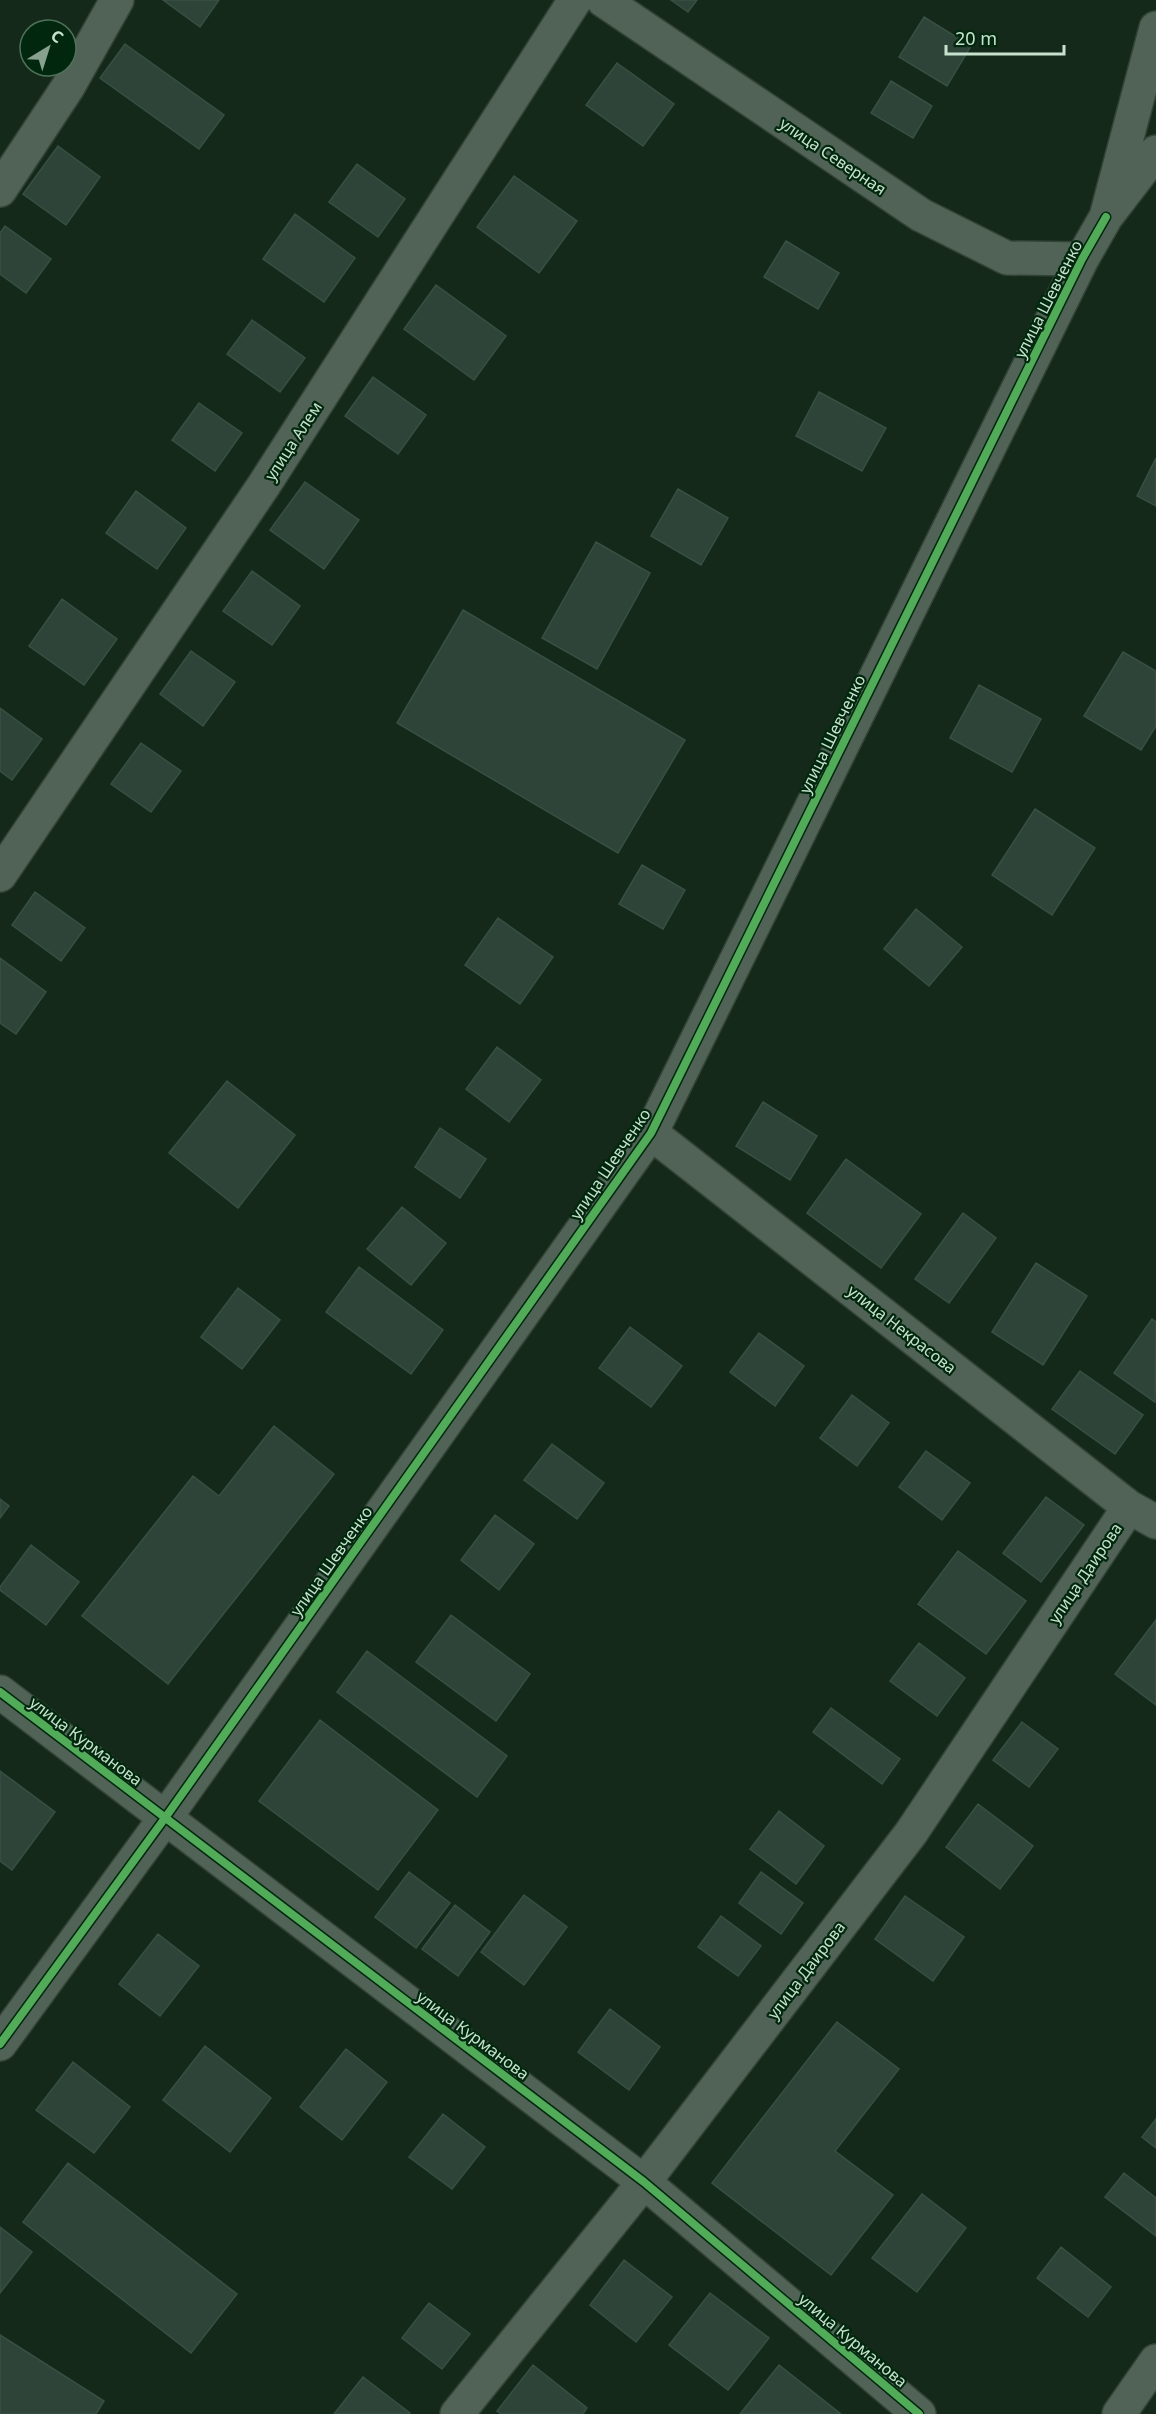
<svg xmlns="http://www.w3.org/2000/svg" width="1156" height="2414" font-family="'Noto Sans',sans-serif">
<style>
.building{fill:#2e4438;stroke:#375043;stroke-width:1.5}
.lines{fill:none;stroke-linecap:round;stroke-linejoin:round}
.minor-casing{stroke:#324336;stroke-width:36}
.minor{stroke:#516356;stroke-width:33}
.cycleway-casing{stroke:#01280e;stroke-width:11}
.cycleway{stroke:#51ab58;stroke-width:8}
.labels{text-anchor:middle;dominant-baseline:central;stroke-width:4.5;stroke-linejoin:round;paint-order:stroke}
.street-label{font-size:16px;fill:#c7e2cc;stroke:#01280e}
</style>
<rect width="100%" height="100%" fill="#14291a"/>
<path class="building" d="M 163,0 L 219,0 L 200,27 Z
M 671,0 L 697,0 L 688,12 Z
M 924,17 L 971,46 L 947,86 L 899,57 Z
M 125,44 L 224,115 L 199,149 L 100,78 Z
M 617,63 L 674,104 L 643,146 L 586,105 Z
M 891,81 L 932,106 L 913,138 L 871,113 Z
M 58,146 L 100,177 L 66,225 L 23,194 Z
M 357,164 L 405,199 L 378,237 L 329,202 Z
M 514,176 L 577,221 L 539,273 L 477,227 Z
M 295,214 L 355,258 L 324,302 L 263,259 Z
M 5,226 L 51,259 L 26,293 L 0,274 L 0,233 Z
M 786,241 L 839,273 L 818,309 L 764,277 Z
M 436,285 L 506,336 L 474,380 L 404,329 Z
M 252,320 L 305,358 L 280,392 L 227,354 Z
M 373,377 L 426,415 L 398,454 L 345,416 Z
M 819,392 L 886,428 L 862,471 L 796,436 Z
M 199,403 L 242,433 L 215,471 L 172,440 Z
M 1156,458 L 1156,506 L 1137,496 Z
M 305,482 L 359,520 L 324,569 L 270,530 Z
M 678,489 L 728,518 L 701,565 L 651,536 Z
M 136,491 L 186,528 L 157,569 L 106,533 Z
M 596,542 L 650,573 L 597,669 L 542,638 Z
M 252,571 L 300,606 L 272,645 L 223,611 Z
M 62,599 L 117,639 L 84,685 L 29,646 Z
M 463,610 L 685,740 L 618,853 L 397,723 Z
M 191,651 L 235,682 L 203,726 L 160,694 Z
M 1123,652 L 1156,671 L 1156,726 L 1141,750 L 1084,716 Z
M 979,685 L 1041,719 L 1012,772 L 950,738 Z
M 0,708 L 42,739 L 12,780 L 0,771 Z
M 141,743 L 181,771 L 151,812 L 111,784 Z
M 1035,809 L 1095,848 L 1052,915 L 992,875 Z
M 642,865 L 685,890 L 663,929 L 619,904 Z
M 35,892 L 85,928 L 61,961 L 12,925 Z
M 916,909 L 962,947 L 929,986 L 884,949 Z
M 498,918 L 553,957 L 520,1004 L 465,965 Z
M 0,958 L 46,992 L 16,1034 L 0,1023 Z
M 497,1047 L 541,1080 L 509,1122 L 466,1089 Z
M 227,1081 L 295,1135 L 238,1208 L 169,1153 Z
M 763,1102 L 817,1136 L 790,1180 L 736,1146 Z
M 440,1128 L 486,1159 L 460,1198 L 415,1167 Z
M 846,1159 L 921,1214 L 881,1268 L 807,1213 Z
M 402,1207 L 446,1243 L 411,1285 L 367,1249 Z
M 963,1213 L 996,1238 L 949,1303 L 915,1279 Z
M 1036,1263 L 1087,1296 L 1043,1365 L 992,1332 Z
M 359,1267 L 443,1330 L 411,1374 L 326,1312 Z
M 238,1288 L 280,1320 L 242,1369 L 201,1337 Z
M 1152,1319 L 1156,1322 L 1155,1402 L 1114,1373 Z
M 630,1327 L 682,1366 L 651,1407 L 599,1368 Z
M 759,1333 L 804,1366 L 775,1406 L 730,1372 Z
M 1080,1371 L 1143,1415 L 1115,1454 L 1052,1409 Z
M 852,1395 L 889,1423 L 857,1466 L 820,1438 Z
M 274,1426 L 334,1474 L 168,1684 L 82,1616 L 193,1476 L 219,1496 Z
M 552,1444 L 604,1483 L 577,1519 L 524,1480 Z
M 926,1451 L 970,1483 L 942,1520 L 899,1487 Z
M 1046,1497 L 1084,1525 L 1041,1582 L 1003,1553 Z
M 0,1499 L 9,1506 L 0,1518 Z
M 495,1515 L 534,1544 L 499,1590 L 461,1560 Z
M 31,1545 L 79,1582 L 46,1625 L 0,1590 L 0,1587 Z
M 958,1551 L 1026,1601 L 986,1654 L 918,1604 Z
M 451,1615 L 530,1674 L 496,1721 L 416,1662 Z
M 1156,1620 L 1156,1705 L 1115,1674 Z
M 919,1643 L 965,1678 L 937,1716 L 890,1681 Z
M 367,1651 L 507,1756 L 477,1797 L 337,1692 Z
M 831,1708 L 900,1759 L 882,1784 L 813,1732 Z
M 320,1720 L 438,1810 L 378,1890 L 259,1801 Z
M 1022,1722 L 1058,1749 L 1029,1787 L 993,1760 Z
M 0,1771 L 55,1812 L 12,1870 L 0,1861 Z
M 978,1804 L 1033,1846 L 1000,1889 L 946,1847 Z
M 779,1811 L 824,1846 L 796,1884 L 750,1849 Z
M 409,1872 L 450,1903 L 416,1948 L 375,1917 Z
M 761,1872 L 803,1903 L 781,1934 L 739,1903 Z
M 524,1895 L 567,1927 L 524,1985 L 481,1952 Z
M 905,1896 L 964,1937 L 933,1981 L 875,1939 Z
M 455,1905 L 490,1932 L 458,1976 L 422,1949 Z
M 721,1916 L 761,1946 L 738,1976 L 698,1947 Z
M 158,1934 L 199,1966 L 160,2016 L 119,1984 Z
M 610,2009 L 660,2047 L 629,2090 L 578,2052 Z
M 837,2022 L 899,2069 L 835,2151 L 893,2195 L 831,2275 L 712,2183 Z
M 205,2046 L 271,2098 L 230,2152 L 163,2100 Z
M 346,2049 L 387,2082 L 342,2140 L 300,2107 Z
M 73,2062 L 130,2107 L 94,2153 L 36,2110 Z
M 443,2114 L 485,2147 L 452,2189 L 409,2157 Z
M 1156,2119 L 1156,2148 L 1142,2137 Z
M 68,2163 L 237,2294 L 191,2353 L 23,2222 Z
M 1124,2173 L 1156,2198 L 1156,2236 L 1105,2197 Z
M 922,2194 L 966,2228 L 917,2292 L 872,2258 Z
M 0,2227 L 32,2252 L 0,2293 Z
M 1061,2247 L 1111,2287 L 1088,2317 L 1037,2278 Z
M 624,2260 L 672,2297 L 636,2342 L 590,2305 Z
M 710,2293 L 769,2338 L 728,2390 L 669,2345 Z
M 429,2303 L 470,2334 L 442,2369 L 402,2338 Z
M 0,2335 L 104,2401 L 96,2414 L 0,2414 Z
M 533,2365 L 587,2408 L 583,2414 L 501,2414 L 497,2411 Z
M 779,2365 L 841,2414 L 740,2414 Z
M 363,2377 L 410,2413 L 409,2414 L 334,2414 Z"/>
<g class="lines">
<defs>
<path id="minor" d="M 603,0 L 921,215 L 1007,258 L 1082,259
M 1156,28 L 1106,217 L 1156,152
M 0,190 L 68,87 L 117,0
M 0,875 L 264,485 L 575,0
M 651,1133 L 1129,1507 L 1156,1522
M 0,1692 L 644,2182 L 919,2414
M 0,2044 L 165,1818 L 651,1133 L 1082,259 L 1106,217
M 457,2414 L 644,2182 L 911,1833 L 1129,1507
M 1119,2414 L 1156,2361"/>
</defs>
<use href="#minor" class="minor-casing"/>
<use href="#minor" class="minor"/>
<defs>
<path id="cycleway" d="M 0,1692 L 644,2182 L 919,2414
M 0,2044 L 165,1818 L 651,1133 L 1082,259 L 1106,217"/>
</defs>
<use href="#cycleway" class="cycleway-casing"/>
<use href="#cycleway" class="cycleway"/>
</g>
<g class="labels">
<g class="street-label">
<text transform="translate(833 156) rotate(34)">улица Северная</text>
<text transform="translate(1048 299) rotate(-63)">улица Шевченко</text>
<text transform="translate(293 441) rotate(-57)">улица Алем</text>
<text transform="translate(832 734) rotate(-64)">улица Шевченко</text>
<text transform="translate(610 1164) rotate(-56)">улица Шевченко</text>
<text transform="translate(902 1329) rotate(38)">улица Некрасова</text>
<text transform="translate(331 1561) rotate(-55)">улица Шевченко</text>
<text transform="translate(1085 1573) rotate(-56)">улица Даирова</text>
<text transform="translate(86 1741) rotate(37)">улица Курманова</text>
<text transform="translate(806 1970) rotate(-53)">улица Даирова</text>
<text transform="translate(473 2035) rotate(37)">улица Курманова</text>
<text transform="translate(853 2340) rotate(40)">улица Курманова</text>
</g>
</g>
<g transform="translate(48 48) rotate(38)"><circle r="28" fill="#01280e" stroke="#50725a" stroke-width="1.5"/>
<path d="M0-4.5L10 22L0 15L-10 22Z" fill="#88a18e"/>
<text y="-9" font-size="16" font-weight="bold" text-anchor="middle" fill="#c7e2cc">С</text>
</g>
<path d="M946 45v9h118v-9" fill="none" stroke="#c7e2cc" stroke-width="3"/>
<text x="955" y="45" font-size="18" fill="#c7e2cc" stroke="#01280e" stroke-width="4.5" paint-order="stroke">20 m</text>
</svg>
